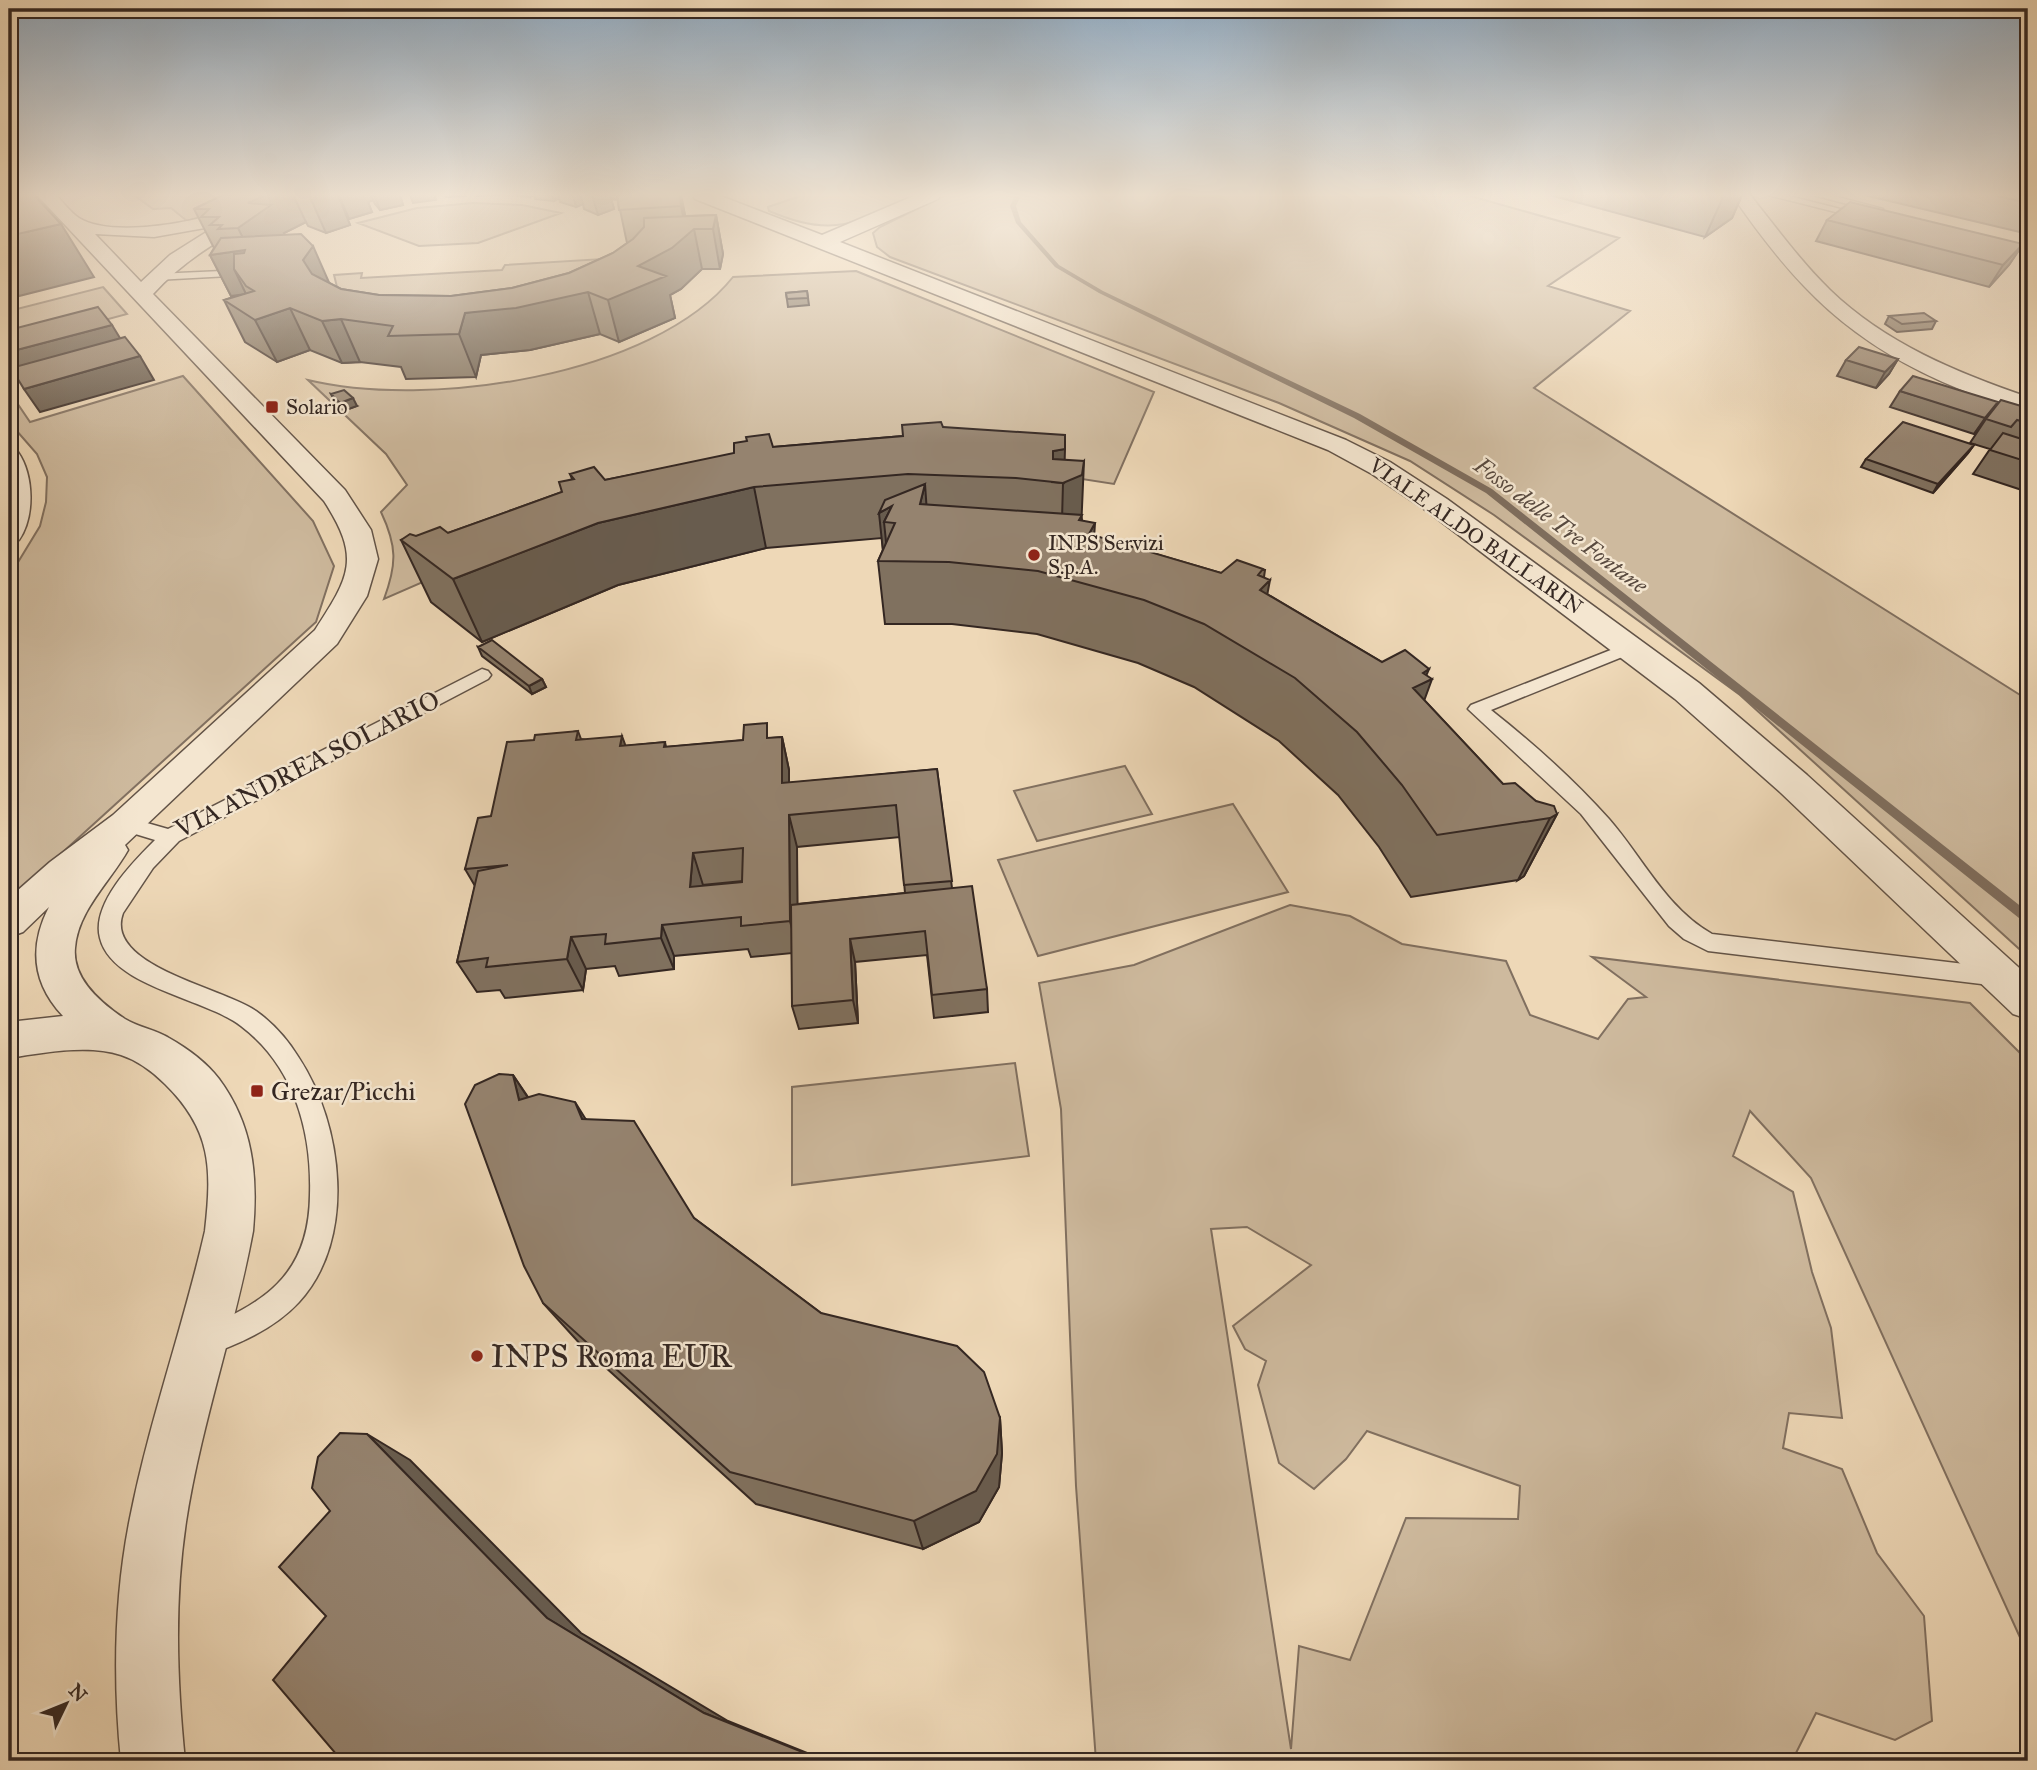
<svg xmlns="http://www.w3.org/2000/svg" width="2037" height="1770" font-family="'IM FELL Great Primer',serif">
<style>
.green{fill:#ceba9e;stroke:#817060;stroke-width:2;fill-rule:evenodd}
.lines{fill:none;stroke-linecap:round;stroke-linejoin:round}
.stream{fill:#7e6d5d;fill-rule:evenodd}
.lane-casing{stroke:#625347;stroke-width:3}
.street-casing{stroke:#625347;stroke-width:3}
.lane{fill:#f4e6d0;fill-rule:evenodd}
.street{fill:#f4e6d0;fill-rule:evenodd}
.wall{fill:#80715f;stroke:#342722;stroke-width:2;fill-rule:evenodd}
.shaded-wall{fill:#685c4e;stroke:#342722;stroke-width:2}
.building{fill:#95836f;stroke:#342722;stroke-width:2;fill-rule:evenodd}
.poi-dot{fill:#8f2418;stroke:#f4e6d0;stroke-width:2.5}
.labels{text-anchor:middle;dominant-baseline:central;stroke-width:5;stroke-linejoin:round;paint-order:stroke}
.far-poi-label{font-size:21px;fill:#342722;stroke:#f4e6d0;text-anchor:start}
.far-street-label{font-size:21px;fill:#342722;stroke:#f4e6d0}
.far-water-label{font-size:23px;font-style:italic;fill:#594a3f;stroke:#f4e6d0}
.street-label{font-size:26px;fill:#342722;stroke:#f4e6d0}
.poi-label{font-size:26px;fill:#342722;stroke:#f4e6d0;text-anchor:start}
.near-poi-label{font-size:32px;fill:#342722;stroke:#f4e6d0;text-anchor:start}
</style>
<rect width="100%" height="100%" fill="#eed8b7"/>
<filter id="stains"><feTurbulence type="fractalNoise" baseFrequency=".00286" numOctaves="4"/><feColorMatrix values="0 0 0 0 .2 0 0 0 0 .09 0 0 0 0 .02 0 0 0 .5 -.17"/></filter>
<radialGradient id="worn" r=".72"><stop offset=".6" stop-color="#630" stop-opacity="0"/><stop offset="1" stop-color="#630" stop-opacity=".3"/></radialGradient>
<path class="green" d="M 134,195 L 251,195 L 219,212 L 187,221 L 171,208 L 153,209 Z
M 803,195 L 920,195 C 857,221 836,240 769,211 L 768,207 Z
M 945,195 L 1467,195 L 1619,238 L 1548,286 L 1630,311 L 1534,388 L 2028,700 L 2028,957 L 1740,695 L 1494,515 L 1410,461 L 1279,403 L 890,257 L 877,247 L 873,233 L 880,227 Z
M 473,203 L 522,205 L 561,213 L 478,243 L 419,246 L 358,223 L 417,208 Z
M 619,258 L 596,295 L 340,299 L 334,275 L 362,273 L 361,278 L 502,270 L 505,265 Z
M 856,271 L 1154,392 L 1114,484 L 1050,474 L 471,561 L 384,599 C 397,564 397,546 381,512 L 407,485 L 386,454 L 308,380 C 427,409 653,377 733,277 Z
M 103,287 L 127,314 L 9,346 L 9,311 Z
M 183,376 L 313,521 L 334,566 L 316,622 L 9,901 L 9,577 L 40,526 L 46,502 L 47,477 L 37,454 L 9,422 L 9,391 L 30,422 Z
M 1125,766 L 1152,814 L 1037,841 L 1014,791 Z
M 1233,804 L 1288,892 L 1038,956 L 998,860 Z
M 1290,905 L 1350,916 L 1402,944 L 1506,961 L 1530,1015 L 1598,1039 L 1628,999 L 1646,997 L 1592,957 L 1970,1003 L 2028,1061 L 2028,1655 L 1811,1178 L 1750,1111 L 1733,1156 L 1793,1192 L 1812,1272 L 1831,1328 L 1842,1418 L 1789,1413 L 1783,1448 L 1842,1469 L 1877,1553 L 1924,1616 L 1932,1721 L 1895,1740 L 1816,1713 L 1792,1761 L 1297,1761 L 1292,1755 L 1292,1761 L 1096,1761 L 1076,1486 L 1061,1109 L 1039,983 L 1134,965 ZM 1247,1227 L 1311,1265 L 1233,1326 L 1245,1349 L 1266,1361 L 1258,1385 L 1279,1463 L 1314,1489 L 1346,1459 L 1367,1431 L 1520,1486 L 1518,1519 L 1406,1518 L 1350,1660 L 1299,1646 L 1291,1749 L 1211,1229 Z
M 1015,1063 L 1029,1156 L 792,1185 L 792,1087 Z"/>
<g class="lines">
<path class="stream" d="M 1015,195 L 1021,195 L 1016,206 L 1021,222 L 1059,265 L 1103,291 L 1360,414 L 1492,489 L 2028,912 L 2028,924 L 2024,922 L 1486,493 L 1354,418 L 1099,293 L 1055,267 L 1016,223 L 1010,206 Z"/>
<defs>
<path id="lane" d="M 1768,195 L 1785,195 L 1872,217 L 1867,220 Z
M 1813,195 L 1830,195 L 1883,209 L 1878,212 Z
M 244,270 L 250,273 L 248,275 L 156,280 L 150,277 L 156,274 Z
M 1631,642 L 1637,643 L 1640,647 L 1637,651 L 1491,710 C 1533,743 1573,779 1609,819 C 1643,858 1666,908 1712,934 L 1998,968 L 2006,971 L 2009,977 L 2006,983 L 1998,986 L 1708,951 L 1684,939 L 1669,926 L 1581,814 L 1468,709 L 1471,705 Z
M 482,669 L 488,671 L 491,675 L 488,679 L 179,841 L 153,868 L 123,913 C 103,966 224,988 256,1011 C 273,1023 288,1040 299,1058 C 343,1125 357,1239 299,1302 C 273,1330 238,1344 203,1357 L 193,1353 L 189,1343 L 193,1333 C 262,1304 309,1278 310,1195 C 312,1131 294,1066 241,1026 C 205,998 112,987 100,938 C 91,904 133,862 155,840 L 119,829 L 116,824 L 126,817 L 168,829 Z"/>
<path id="street" d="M 37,195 L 56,195 C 63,202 71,213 79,218 C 110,237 185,224 218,213 C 241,205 248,195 273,195 L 264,204 L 290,195 L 316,195 L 314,199 C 253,220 197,246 153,294 L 345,490 L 371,530 L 378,559 L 367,596 L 337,644 L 125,845 L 128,850 C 110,882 78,910 75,948 C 72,979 101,1003 125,1019 C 138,1027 156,1030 169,1038 C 187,1048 207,1063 219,1079 C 253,1125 258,1175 253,1231 C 235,1329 201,1424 186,1522 C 174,1603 177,1681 185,1761 L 121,1761 C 113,1681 114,1598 130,1518 C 149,1421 183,1328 205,1231 C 212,1169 212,1130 165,1084 C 153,1072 137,1060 121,1055 C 88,1044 42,1053 9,1058 L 9,1022 L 63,1016 C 32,983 29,946 49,907 L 23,932 L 9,937 L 9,898 L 50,862 L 113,815 L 315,630 C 350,576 361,558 324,501 ZM 216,226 L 170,255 L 141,282 L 95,234 L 154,237 Z
M 693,195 L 718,195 L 822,235 L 916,195 L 940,195 L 938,199 L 840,242 L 1346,440 L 1390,462 L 1447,499 L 1699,683 L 1807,775 L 2028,976 L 2028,1019 L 2013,1014 L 1781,793 L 1675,699 L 1427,511 L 1372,474 L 1328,450 L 695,199 Z
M 1732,195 L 1750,195 C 1776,227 1800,261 1830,290 C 1885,343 1957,373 2028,397 L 2028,412 C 2004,407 1980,397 1957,388 C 1851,344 1796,288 1732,195 Z
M 9,450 L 18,452 C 34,475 35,517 19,540 L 9,543 Z"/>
</defs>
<use href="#lane" class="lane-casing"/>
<use href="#street" class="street-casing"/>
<use href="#lane" class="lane"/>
<use href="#street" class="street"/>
</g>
<path class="wall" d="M 223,195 L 400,195 L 403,205 L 380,210 L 375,204 L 373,200 L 368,202 L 372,212 L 349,219 L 347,218 L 350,225 L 326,233 L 308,226 L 306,222 L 284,233 L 329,283 L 341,289 L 379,295 L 451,296 L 512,288 L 569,273 L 613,253 L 627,243 L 618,200 L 611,199 L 614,209 L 598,215 L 584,209 L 583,204 L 576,207 L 560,202 L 559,198 L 554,201 L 535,199 L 534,195 L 681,195 L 685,216 L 716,215 L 723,254 L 720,269 L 702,269 L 681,289 L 670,295 L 675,318 L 619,342 L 600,334 L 530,350 L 481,355 L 476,377 L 406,379 L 401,367 L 360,362 L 342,363 L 310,350 L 277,362 L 245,342 L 224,300 L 242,294 L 231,296 L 210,255 L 214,248 L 194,209 Z
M 477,195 L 501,195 L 477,196 Z
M 507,195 L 534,195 L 530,197 Z
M 1550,195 L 1742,195 L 1732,218 L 1705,237 Z
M 1864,195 L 2028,195 L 2028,234 Z
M 1827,220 L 2023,244 L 2009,265 L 1989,287 L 1816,241 Z
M 807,291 L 809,305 L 788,307 L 786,293 Z
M 1889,316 L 1936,321 L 1932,329 L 1897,332 L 1885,324 Z
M 1898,359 L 1889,374 L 1876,388 L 1837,376 L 1846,360 Z
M 1900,391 L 1987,417 L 1974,434 L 1890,407 Z
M 331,394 L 357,406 L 343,411 L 335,402 Z
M 2028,408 L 2028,492 L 1973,474 L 1990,449 L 1970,443 L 1986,419 Z
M 943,427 L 1064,459 L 1081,515 L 1082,520 L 1094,536 L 1221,573 L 1263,570 L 1265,570 L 1264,577 L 1267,594 L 1382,662 L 1426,675 L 1424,700 L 1503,784 L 1536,801 L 1557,814 L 1524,876 L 1518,880 L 1411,897 L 1379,847 L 1338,795 L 1279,741 L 1194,687 L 1138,663 L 1037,634 L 952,624 L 885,624 L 878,561 L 883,550 L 882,538 L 766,548 L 618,585 L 482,642 L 431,602 L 401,540 L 416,536 L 448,533 L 562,492 L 572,479 L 570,474 L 605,480 L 773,447 L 903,436 Z
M 1974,445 L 1968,453 L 1933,493 L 1861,467 L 1866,459 Z
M 478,647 L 542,679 L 546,687 L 532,694 L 482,656 Z
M 578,731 L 581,739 L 625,746 L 665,742 L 666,747 L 782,737 L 789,770 L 789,783 L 937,769 L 952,888 L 987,989 L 988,1012 L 934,1018 L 927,955 L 855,962 L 858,1023 L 799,1029 L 792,1006 L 792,953 L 751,957 L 748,949 L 674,956 L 674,969 L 619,976 L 615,966 L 586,969 L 583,990 L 505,998 L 500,990 L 477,992 L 457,962 L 475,886 L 465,869 L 491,816 L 534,740 ZM 900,837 L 905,893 L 797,904 L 797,847 ZM 742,881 L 742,882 L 703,886 L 703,885 Z
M 513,1075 L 528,1097 L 586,1119 L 694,1218 L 821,1313 L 1000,1418 L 1002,1453 L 999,1487 L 979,1522 L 923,1549 L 756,1504 L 582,1346 L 543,1303 Z"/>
<path class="shaded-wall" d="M 266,195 L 293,195 L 306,222 L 284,233 L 289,244 L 258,268 L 238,228 L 248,203 Z
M 309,195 L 338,195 L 350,225 L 326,233 Z
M 339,195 L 371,195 L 373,200 L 368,202 L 372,212 L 349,219 Z
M 374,195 L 400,195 L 403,205 L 380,210 Z
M 410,195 L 435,195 L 436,200 L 413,203 Z
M 445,195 L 466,195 L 466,196 L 446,197 Z
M 552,195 L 558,195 L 559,198 L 554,201 Z
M 573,195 L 580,195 L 583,204 L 576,207 Z
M 592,195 L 610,195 L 614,209 L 598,215 Z
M 680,195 L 681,195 L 687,225 L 694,229 L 702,269 L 681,289 L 670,295 L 675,318 L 619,342 L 608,300 L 638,266 L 687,235 L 681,206 Z
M 1724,195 L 1742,195 L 1732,218 L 1705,237 Z
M 14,213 L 26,232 L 61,224 L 94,277 L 19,296 L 9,280 L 9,214 Z
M 716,215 L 723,254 L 720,269 L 713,229 Z
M 2023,244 L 2009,265 L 1989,287 L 2003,265 Z
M 313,246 L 331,287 L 322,301 L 303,260 Z
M 245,250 L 254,291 L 234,269 L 246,294 L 231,296 L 210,255 Z
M 588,292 L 600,334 L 530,350 L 481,355 L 476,377 L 459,334 L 465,313 Z
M 290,308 L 310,350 L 277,362 L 255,320 Z
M 341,319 L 360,362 L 342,363 L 322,321 Z
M 112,325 L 126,348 L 16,378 L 9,367 L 9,352 Z
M 140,356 L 154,380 L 40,412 L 24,389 Z
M 1898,359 L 1889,374 L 1876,388 L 1885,372 Z
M 353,398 L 357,406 L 343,411 L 340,403 Z
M 1998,402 L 1987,417 L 1974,434 L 1985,418 Z
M 1974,445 L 1968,453 L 1933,493 L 1938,484 Z
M 1065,449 L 1064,483 L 1084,461 L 1079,577 L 1062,520 L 1063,483 L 1052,482 L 1053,451 Z
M 925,484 L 929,542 L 920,504 Z
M 754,487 L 766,548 L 618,585 L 482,642 L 453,579 L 598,523 Z
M 892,506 L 884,522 L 888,561 L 884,561 L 879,513 Z
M 1095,523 L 1091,585 L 1089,534 Z
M 1270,580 L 1258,643 L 1260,590 Z
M 1429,669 L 1423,683 L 1432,679 L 1409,742 L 1413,688 L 1423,673 Z
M 542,679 L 546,687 L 532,694 L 529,686 Z
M 622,736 L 634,769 L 620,746 Z
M 782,737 L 789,770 L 789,816 L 782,783 Z
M 1557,814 L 1524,876 L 1518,880 L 1550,818 Z
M 789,815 L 797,847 L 798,952 L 790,921 Z
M 693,853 L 703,885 L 701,919 L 690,887 Z
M 662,925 L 674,956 L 674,969 L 661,938 Z
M 571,937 L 586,969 L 583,990 L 567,959 Z
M 850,939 L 855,962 L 858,1023 L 853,1000 Z
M 513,1075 L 549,1130 L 519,1100 Z
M 575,1102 L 608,1155 L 582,1119 Z
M 1000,1418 L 1002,1453 L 999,1487 L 979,1522 L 923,1549 L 914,1521 Z
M 367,1434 L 410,1460 L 581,1633 L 728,1721 L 827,1761 L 825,1761 L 704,1713 L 547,1618 Z"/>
<path class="building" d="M 9,195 L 34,195 L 61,224 L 9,236 L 9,220 L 18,218 L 14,213 L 9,214 Z
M 223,195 L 266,195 L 248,203 L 271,205 L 238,228 L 218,229 L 222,225 L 210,225 L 219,217 L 201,217 L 209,209 L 194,209 Z
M 617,195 L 680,195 L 681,206 L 619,210 Z
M 1993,195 L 2028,195 L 2028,203 Z
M 1850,202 L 2023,244 L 2003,265 L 1827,220 Z
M 716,215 L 713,229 L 694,229 L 672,248 L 638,266 L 666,276 L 608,300 L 588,292 L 516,308 L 465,313 L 459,334 L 388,336 L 393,326 L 341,319 L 322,321 L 290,308 L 255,320 L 224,300 L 254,291 L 246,286 L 234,269 L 234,254 L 244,253 L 245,250 L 210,255 L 221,238 L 301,234 L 313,246 L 303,260 L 312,274 L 341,289 L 379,295 L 451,296 L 512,288 L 569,273 L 613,253 L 633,239 L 644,227 L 644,218 Z
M 807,291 L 808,298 L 787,299 L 786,293 Z
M 98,307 L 112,325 L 9,352 L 9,330 Z
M 1924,313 L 1936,321 L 1902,324 L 1889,316 Z
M 125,337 L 140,356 L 24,389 L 11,368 Z
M 1859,347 L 1898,359 L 1885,372 L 1846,360 Z
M 1913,376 L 1998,402 L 1985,418 L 1900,391 Z
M 344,390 L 353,398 L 340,403 L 331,394 Z
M 2001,400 L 2028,408 L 2028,423 L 2017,420 L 2011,427 L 1986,419 Z
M 941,422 L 943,427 L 1065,435 L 1065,449 L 1053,451 L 1053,459 L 1084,461 L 1082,475 L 1063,483 L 1016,478 L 908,474 L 754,487 L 598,523 L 453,579 L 401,540 L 410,534 L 416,536 L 440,527 L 448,533 L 562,492 L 559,482 L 574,479 L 570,474 L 594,467 L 605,480 L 734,453 L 734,443 L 747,441 L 746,437 L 769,434 L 773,447 L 903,436 L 902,425 Z
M 1903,422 L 1974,445 L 1938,484 L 1866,459 Z
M 2003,433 L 2028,441 L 2028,462 L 1990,450 Z
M 925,484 L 920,504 L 1082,515 L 1079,520 L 1095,523 L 1089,534 L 1221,573 L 1237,560 L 1263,569 L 1258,575 L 1270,580 L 1260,590 L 1382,662 L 1405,650 L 1429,669 L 1423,673 L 1432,679 L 1413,688 L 1503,784 L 1515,783 L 1536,801 L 1554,806 L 1557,814 L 1550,818 L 1437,835 L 1402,785 L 1357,732 L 1295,678 L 1204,624 L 1144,600 L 1038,571 L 949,562 L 878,561 L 895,523 L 884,522 L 892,506 L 879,513 L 885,500 Z
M 492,640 L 542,679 L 529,686 L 478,647 Z
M 767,723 L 767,738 L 782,737 L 782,783 L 937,769 L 952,881 L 904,885 L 896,805 L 789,815 L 790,921 L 741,926 L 741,917 L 662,925 L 661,938 L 605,944 L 606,934 L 571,937 L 567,959 L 486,967 L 488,958 L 457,962 L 478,871 L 508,865 L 465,869 L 478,818 L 491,816 L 507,742 L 534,740 L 535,735 L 578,731 L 576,740 L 622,736 L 620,746 L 665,742 L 664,747 L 743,740 L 744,725 ZM 743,848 L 742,882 L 690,887 L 693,853 Z
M 972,886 L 987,989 L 932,995 L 925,931 L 850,939 L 853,1000 L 792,1006 L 791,905 Z
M 499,1074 L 513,1075 L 519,1100 L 539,1094 L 575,1102 L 582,1119 L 634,1121 L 694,1218 L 821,1313 L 957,1346 L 984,1372 L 1000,1418 L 997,1454 L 976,1491 L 914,1521 L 730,1472 L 543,1303 L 524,1266 L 465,1104 L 475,1085 Z
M 340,1433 L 367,1434 L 547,1618 L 704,1713 L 825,1761 L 342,1761 L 273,1680 L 326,1616 L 279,1567 L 330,1511 L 312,1488 L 318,1457 Z"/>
<linearGradient id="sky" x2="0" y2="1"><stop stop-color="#91aac0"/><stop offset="0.44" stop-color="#f7eddf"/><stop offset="1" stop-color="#f7eddf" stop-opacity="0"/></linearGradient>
<rect width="2037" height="443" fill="url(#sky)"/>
<g class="poi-dot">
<rect x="265" y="400" width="14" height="14" rx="3.5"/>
<circle cx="1034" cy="555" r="7"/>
<rect x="250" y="1084" width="14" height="14" rx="3.5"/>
<circle cx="477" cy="1356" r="7"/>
</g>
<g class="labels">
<g class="far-poi-label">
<text x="286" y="407">Solario</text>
<text x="1048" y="543">INPS Servizi<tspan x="1048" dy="24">S.p.A.</tspan></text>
</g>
<g class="far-street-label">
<text transform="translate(1476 536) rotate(35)">VIALE ALDO BALLARIN</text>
</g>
<g class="far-water-label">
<text transform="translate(1561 525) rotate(37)">Fosso delle Tre Fontane</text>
</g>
<g class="street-label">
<text transform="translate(307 764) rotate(-27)">VIA ANDREA SOLARIO</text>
</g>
<g class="poi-label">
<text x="271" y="1091">Grezar/Picchi</text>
</g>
<g class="near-poi-label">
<text x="491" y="1356">INPS Roma EUR</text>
</g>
</g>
<rect width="2037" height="1770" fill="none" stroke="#eed8b7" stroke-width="35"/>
<rect x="10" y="10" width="2016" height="1749" fill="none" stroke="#342722" stroke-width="3.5"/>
<rect x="18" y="18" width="2002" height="1735" fill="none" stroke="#342722" stroke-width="2"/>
<g transform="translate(66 1704) rotate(47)" stroke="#f4e6d0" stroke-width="5" paint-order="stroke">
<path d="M0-5L12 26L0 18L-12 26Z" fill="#342722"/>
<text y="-10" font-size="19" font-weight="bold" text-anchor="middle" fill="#342722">N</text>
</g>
<rect width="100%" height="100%" filter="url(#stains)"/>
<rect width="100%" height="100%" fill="url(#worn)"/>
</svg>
